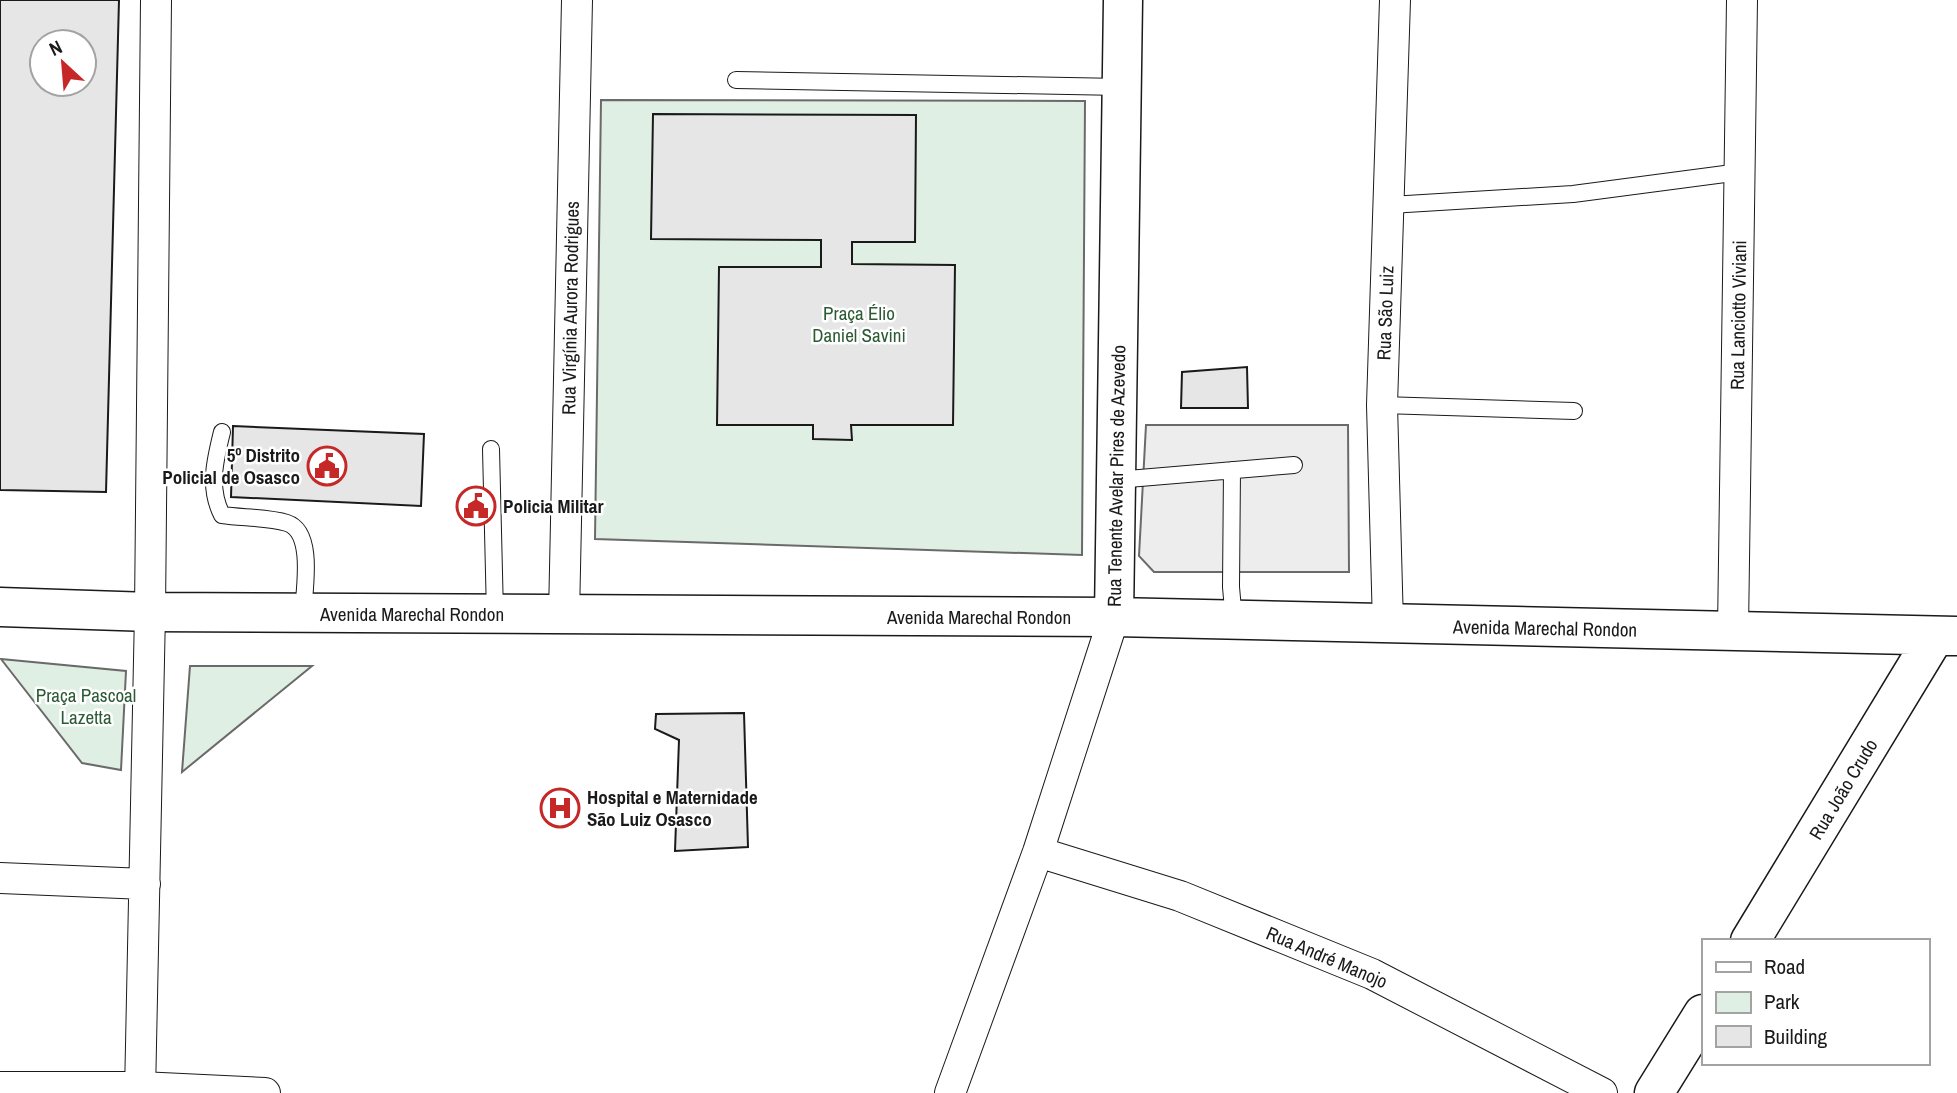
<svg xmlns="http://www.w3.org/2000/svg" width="1957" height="1093" font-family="'Archivo Narrow',sans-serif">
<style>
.green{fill:#e0efe3;stroke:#6a6a6a;stroke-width:2}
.parking{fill:#ededed;stroke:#6a6a6a;stroke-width:2}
.building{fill:#e6e6e6;stroke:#1a1a1a;stroke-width:2;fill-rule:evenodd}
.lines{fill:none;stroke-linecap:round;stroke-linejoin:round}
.lane-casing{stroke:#1a1a1a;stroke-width:18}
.street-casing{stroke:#1a1a1a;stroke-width:32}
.secondary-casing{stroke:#1a1a1a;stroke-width:41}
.lane{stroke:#fff;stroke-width:16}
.street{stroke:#fff;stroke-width:30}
.secondary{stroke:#fff;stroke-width:38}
.labels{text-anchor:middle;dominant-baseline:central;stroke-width:5;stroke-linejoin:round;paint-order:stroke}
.street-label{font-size:19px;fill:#1a1a1a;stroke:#fff}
.park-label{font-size:19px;fill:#2b5a34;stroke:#fff}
.poi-label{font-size:19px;font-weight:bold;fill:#1a1a1a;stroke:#fff;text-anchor:start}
</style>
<rect width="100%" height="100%" fill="#fff"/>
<path class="green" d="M 601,100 L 1085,101 L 1082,555 L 595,539 Z
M 1,659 L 126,671 L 121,770 L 82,763 Z
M 190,666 L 312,666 L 182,772 Z"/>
<path class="parking" d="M 1146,425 L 1348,425 L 1349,572 L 1154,572 L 1139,556 Z"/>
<path class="building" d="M 0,0 L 119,0 L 106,492 L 0,490 ZM 42,42 L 84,42 L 84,84 L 42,84 Z
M 653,114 L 916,115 L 915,242 L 852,242 L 852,264 L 955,265 L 953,425 L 851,425 L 852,440 L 813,439 L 813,425 L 717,425 L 719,267 L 821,267 L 821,240 L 651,239 Z
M 1247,367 L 1248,408 L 1181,408 L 1182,372 Z
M 233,426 L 424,434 L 421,506 L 231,497 Z
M 744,713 L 748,847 L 675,851 L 679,740 L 655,729 L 656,714 Z"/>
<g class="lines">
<defs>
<path id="lane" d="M 736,80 L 1121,87
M 1390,205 L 1573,194 L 1740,172
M 1382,405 L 1574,411
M 222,432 C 215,460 208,488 222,515 C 242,518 267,517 287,523 C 315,532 304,591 303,613
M 491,449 L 495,614
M 1232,470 L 1231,587 L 1234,621
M 1116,480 L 1294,465"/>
<path id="street" d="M 564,616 L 577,0
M 1388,625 L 1382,405 L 1395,0
M 1733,630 L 1742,0
M 1038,852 L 1180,896 L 1372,974 L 1602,1093
M 0,878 L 145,884
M 0,1087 L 140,1087 L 265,1093
M 140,1093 L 150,612 L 156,0
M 950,1093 L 1038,852 L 1114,617"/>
<path id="secondary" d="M 0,607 L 150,612 L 1114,617 L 1957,636
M 1114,617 L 1123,0
M 1750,941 L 1935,636
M 1654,1093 L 1703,1014"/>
</defs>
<use href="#lane" class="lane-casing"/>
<use href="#street" class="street-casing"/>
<use href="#secondary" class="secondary-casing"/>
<use href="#lane" class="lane"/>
<use href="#street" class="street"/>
<use href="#secondary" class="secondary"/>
</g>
<defs>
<symbol id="civic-ring" viewBox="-11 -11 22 22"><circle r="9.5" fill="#fff" stroke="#c62828" stroke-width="1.5"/><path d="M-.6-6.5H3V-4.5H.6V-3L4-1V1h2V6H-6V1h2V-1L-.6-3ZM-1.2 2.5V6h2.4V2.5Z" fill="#c62828"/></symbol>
<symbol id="hospital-ring" viewBox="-11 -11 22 22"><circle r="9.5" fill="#fff" stroke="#c62828" stroke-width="1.5"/><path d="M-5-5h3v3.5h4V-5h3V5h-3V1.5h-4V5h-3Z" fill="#c62828"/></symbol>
</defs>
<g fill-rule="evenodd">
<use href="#civic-ring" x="305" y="444" width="44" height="44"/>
<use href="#civic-ring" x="454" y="484" width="44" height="44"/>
<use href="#hospital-ring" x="538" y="786" width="44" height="44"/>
</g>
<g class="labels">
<g class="street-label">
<text transform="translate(570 308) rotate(-89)">Rua Virgínia Aurora Rodrigues</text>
<text transform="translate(1385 313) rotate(-88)">Rua São Luiz</text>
<text transform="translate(1738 315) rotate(-89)">Rua Lanciotto Viviani</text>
<text transform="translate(1116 476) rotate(-89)">Rua Tenente Avelar Pires de Azevedo</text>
<text x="412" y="614">Avenida Marechal Rondon</text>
<text x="979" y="617">Avenida Marechal Rondon</text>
<text transform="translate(1545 628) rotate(1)">Avenida Marechal Rondon</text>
<text transform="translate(1843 789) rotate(-59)">Rua João Crudo</text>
<text transform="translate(1327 957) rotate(23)">Rua André Manojo</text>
</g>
<g class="park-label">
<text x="859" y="313">Praça Élio<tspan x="859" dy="22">Daniel Savini</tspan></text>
<text x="86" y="695">Praça Pascoal<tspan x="86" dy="22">Lazetta</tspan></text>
</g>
<g class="poi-label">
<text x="300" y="455" text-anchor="end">5º Distrito<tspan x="300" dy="22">Policial de Osasco</tspan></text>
<text x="503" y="506">Policia Militar</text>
<text x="587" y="797">Hospital e Maternidade<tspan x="587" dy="22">São Luiz Osasco</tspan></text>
</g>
</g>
<rect x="1702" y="939" width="228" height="126" fill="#ffffff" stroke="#a3a3a3" stroke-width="2"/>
<rect x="1716" y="962" width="35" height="10" fill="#ffffff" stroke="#a3a3a3" stroke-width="2"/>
<text x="1764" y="974" font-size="21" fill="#1a1a1a">Road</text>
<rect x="1716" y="992" width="35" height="21" fill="#e0efe3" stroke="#a3a3a3" stroke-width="2"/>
<text x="1764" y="1009" font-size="21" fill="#1a1a1a">Park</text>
<rect x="1716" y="1026" width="35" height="21" fill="#e6e6e6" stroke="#a3a3a3" stroke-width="2"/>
<text x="1764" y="1044" font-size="21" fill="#1a1a1a">Building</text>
<g transform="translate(63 63) rotate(334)"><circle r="33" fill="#ffffff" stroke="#a3a3a3" stroke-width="2"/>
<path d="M0-5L12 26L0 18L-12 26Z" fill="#c62828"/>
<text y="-10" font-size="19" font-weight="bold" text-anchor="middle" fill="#1a1a1a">N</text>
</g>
</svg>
